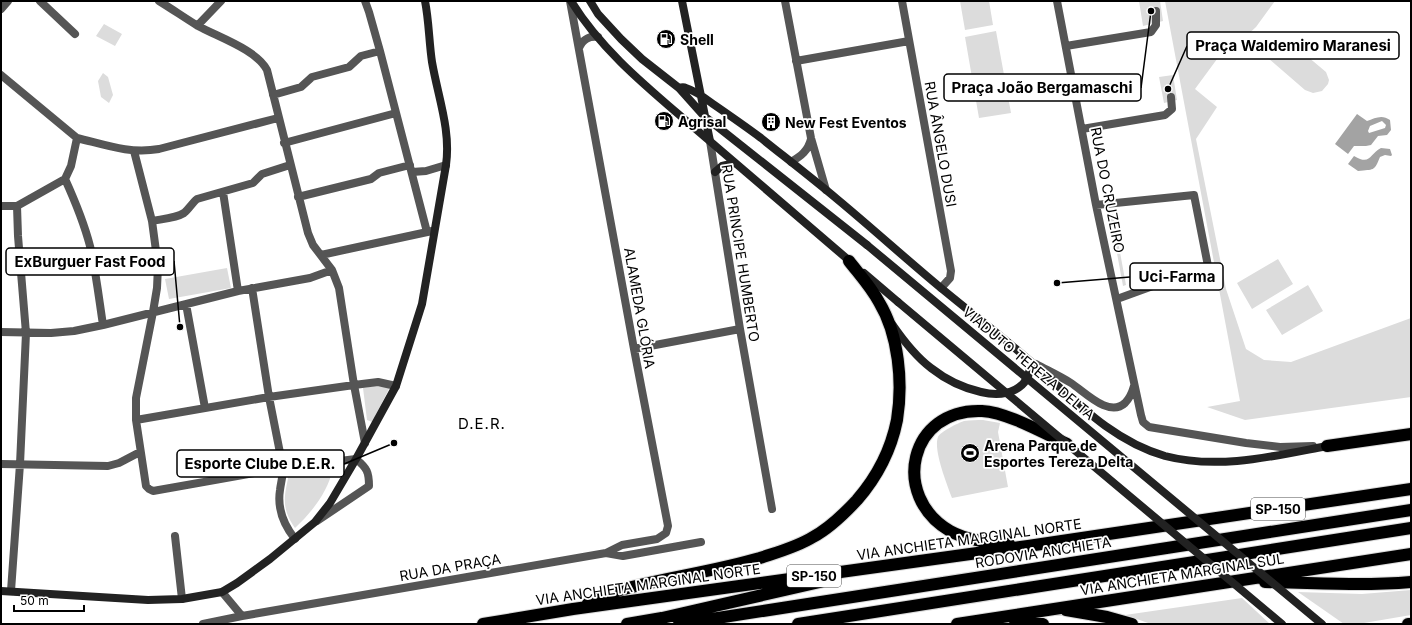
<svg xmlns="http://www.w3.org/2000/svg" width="1412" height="625" font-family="Inter,sans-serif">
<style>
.green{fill:#dcdcdc}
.water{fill:#a3a3a3;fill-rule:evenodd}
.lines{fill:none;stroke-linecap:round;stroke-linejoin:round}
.highway-casing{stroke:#dbdbdb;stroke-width:14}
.street{stroke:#555;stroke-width:8}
.secondary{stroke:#222;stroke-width:8}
.highway{stroke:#000;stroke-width:12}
.secondary-bridge{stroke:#222;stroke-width:8}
.labels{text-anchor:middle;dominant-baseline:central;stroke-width:3.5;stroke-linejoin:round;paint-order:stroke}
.shield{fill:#fff;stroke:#4c4c4c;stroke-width:1}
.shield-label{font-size:13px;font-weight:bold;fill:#000}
.poi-label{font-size:14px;font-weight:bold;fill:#000;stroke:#fff;text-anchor:start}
.street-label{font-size:14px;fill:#000;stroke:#fff}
.neighbourhood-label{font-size:15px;letter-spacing:1px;fill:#000;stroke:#fff}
.leader{fill:none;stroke:#000;stroke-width:1.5}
.callout-dot{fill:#000;stroke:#fff;stroke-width:1.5}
.callout{fill:#fff;stroke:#000;stroke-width:1.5}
.callout-label{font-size:15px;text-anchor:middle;font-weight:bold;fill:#000}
</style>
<rect width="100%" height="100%" fill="#fff"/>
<path class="green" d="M 960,1 L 989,1 L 993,25 L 965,30 Z
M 1139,1 L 1160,1 L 1163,21 L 1143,26 Z
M 1165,1 L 1275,1 L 1256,27 L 1241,41 L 1220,55 L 1195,89 L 1217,107 L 1196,139 L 1226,289 L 1246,349 L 1264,360 L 1291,362 L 1411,318 L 1411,397 L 1245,420 L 1207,407 L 1240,401 Z
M 104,24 L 122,34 L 115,46 L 96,36 Z
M 996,31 L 1011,113 L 979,118 L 965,37 Z
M 1279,40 L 1289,41 L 1326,72 L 1329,80 L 1328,84 L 1322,91 L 1313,93 L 1305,90 L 1269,59 L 1269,54 Z
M 103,73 L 108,77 L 113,95 L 109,103 L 101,97 L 98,81 Z
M 1173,75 L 1177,100 L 1164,103 L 1159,77 Z
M 1113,214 L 1126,285 L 1123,286 L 1110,215 Z
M 1278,259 L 1293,284 L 1252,309 L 1237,283 Z
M 227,268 L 231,288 L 169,299 L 165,279 Z
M 1308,285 L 1323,311 L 1282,335 L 1266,310 Z
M 374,386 L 390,387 L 372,422 L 367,420 L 363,388 Z
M 983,420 L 1000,423 L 998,432 L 1008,487 L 952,498 C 947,484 933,450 938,437 C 940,432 958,423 964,421 C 970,420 977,420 983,420 Z
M 333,468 C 328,492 312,512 295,528 C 281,508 284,497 289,474 Z
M 1411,590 L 1411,615 L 1358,624 L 1344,624 L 1298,592 L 1362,594 Z
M 1242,598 L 1270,624 L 1151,624 L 1125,615 Z"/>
<path class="water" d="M 1357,114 L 1367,121 C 1375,118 1382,114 1390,120 L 1391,130 L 1387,135 L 1378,136 L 1371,145 L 1366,146 L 1354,146 L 1348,154 L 1335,144 ZM 1382,121 L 1386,125 L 1385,128 L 1369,133 L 1368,131 L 1370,126 Z
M 1381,148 L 1390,149 L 1392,155 L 1391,156 L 1385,155 L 1380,157 C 1374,172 1374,169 1358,171 L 1348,164 L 1354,156 C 1371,166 1369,154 1381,148 Z"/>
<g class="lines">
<defs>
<path id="highway" d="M 1327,446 L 1411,434
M 1009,544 C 989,542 968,541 950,531 C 890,496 909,408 982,411 C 1006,412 1044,433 1067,444
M 1265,582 C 1314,583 1363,586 1411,582
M 588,603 C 597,599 606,594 616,591 C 663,578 712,572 760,558 C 778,552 797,547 813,537 C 830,528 844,514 857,500 C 877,477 891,450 897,420 C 903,383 899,335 879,302 C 871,287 859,274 849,261
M 1066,610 L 1107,617 L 1132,624
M 1015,621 L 1029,621 L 1043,624
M 483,624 L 573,609 L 1028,546 L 1411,489
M 627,624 L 662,618 L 820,582
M 679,624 L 1411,510
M 798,624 L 1411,528
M 957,624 L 1411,554
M 1408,624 L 1411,624"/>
</defs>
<use href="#highway" class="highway-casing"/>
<path class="street" d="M 40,1 L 75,34
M 159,1 C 172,9 185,18 198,26 C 218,37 257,50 267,70 L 308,233 L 313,245 L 332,270 L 339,288 L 354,385 L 365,443
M 365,1 L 369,12 L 380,51 L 427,232
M 570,1 L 634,349 L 668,526 L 666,533 L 657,539 L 622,545 L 606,553
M 785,1 L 811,138 L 826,190
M 902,1 L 951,271 L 950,278 L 941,288
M 1057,1 L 1096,205 L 1141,415 L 1143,422 L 1149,427 L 1246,443 L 1280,447 L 1313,446
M 1,9 L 8,1
M 198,25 L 221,1
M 1066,46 L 1151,32 L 1156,25 L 1156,11
M 579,48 C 583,39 589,36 598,37
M 796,61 L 909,41
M 1,75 L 77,138 L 71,166 L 65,179 L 17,206 L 1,206
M 273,95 L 301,87 L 312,77 L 349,67 L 361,56 L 380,51
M 1082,129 L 1165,115 L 1172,109 L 1171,97
M 77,138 C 106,145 129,154 159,149 L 278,118
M 710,141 L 740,329 L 772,509
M 284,143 L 396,113
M 134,151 L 152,221 L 158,266 L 157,288 L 153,312 L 136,398 L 136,420 L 146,486 L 149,489 L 153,491 L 283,468 L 356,459 C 367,468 369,472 369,486 L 317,521
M 791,162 C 801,156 808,151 811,139
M 412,172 L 426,171 L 446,165
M 65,179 C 75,201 84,223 90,246 C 96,272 99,299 103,325
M 223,192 L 238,291
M 298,197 L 371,179 L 379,173 L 410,165
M 1096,205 L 1194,195 L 1208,266 L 1117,299
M 152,221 C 162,219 176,218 184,213 C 189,209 192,203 197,199 L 253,183 L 262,174 L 290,165
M 321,255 L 432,231
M 252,288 L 269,397 L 283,468 C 283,476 281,482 280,490 C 277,509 283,524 295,539
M 186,304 L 205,408
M 1,332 L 51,333 L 74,331 L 103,325 L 238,291 L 310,278 L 332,270
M 634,349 L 740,329
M 1036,364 C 1047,370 1060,376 1071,383 C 1085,392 1109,418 1125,403 C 1130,398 1132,393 1134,386
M 136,420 L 269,397 L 354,385 L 378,382 L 396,386
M 1,464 L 108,466 L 119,463 L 140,452
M 175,536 L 182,599
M 11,591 L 20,464 L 26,333 L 18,236 L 17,206
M 222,592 L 242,616
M 203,624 L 242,616 L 606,553 L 623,556 L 701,542"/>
<path class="secondary" d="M 571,1 C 603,53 652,91 698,131 C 749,175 800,219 852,263
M 590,1 L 598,14 L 621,39 L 642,59 L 679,88 L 704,116 L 867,245
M 682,1 L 710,141
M 679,88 C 682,87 684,87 686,88 C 696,91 705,98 713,104 C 729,115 745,126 761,138 C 786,158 812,178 837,199 C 872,228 906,259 941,288 C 970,312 1000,335 1029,360 C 1071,396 1109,440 1165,456 C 1219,470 1274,456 1327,446
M 715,172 L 722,166 L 735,163
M 864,273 L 898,302
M 892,324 C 903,340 915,356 931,368 C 945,379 963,388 981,392 C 1005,398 1032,390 1030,361
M 1,591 L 148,600 L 182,599 L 222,592 L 237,583 L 270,559 L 315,522 L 330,503 L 356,459 L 396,386 L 422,304 L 446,165 C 451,130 438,97 432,62 C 429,42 429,21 425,1"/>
<use href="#highway" class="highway"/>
<path class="secondary-bridge" d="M 867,245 L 1322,624
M 898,302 L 1282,624"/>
</g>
<defs>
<symbol id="fuel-disc" viewBox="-11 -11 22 22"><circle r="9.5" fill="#000" stroke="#fff"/><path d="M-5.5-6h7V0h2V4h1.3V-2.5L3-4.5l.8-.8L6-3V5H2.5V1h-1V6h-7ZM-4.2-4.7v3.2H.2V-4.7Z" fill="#fff"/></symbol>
<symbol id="building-disc" viewBox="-11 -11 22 22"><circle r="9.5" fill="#000" stroke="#fff"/><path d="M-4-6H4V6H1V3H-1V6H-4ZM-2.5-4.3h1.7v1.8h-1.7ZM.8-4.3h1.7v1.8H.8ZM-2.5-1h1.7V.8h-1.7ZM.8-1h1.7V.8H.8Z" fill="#fff"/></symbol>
<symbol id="stadium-disc" viewBox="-11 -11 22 22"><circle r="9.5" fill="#000" stroke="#fff"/><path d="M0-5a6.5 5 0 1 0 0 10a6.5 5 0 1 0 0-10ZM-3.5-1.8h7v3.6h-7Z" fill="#fff"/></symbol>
</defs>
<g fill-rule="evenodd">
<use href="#fuel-disc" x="655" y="28" width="22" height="22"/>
<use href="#fuel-disc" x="653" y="110" width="22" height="22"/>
<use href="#building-disc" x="760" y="111" width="22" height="22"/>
<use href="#stadium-disc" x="959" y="442" width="22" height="22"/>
</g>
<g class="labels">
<g class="shield">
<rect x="1251" y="498" width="54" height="22" rx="3"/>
<rect x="787" y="565" width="54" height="22" rx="3"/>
</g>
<g class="shield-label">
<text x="1278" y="509">SP-150</text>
<text x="814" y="576">SP-150</text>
</g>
<g class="poi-label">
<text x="680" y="39">Shell</text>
<text x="678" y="121">Agrisal</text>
<text x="785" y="122">New Fest Eventos</text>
<text x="984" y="445">Arena Parque de<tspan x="984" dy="16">Esportes Tereza Delta</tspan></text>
</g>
<g class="street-label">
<text transform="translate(941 144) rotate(80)">RUA ÂNGELO DUSI</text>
<text transform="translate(1108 190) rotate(79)">RUA DO CRUZEIRO</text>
<text transform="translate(741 253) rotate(81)">RUA PRINCIPE HUMBERTO</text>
<text transform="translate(640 308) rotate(80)">ALAMEDA GLÓRIA</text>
<text transform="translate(1029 363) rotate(40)">VIADUTO TEREZA DELTA</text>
<text transform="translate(969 539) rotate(-8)">VIA ANCHIETA MARGINAL NORTE</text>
<text transform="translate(1043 552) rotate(-9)">RODOVIA ANCHIETA</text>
<text transform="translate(450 567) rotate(-10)">RUA DA PRAÇA</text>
<text transform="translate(1182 574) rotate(-9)">VIA ANCHIETA MARGINAL SUL</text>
<text transform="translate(648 584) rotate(-8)">VIA ANCHIETA MARGINAL NORTE</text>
</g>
<g class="neighbourhood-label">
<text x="482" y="423">D.E.R.</text>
</g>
</g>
<path class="leader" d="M1168 89L1187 46M1151 11L1141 88M180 327L174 261M1057 283L1130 277M394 443L344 464"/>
<g class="callout-dot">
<circle cx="1168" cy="89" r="4"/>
<circle cx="1151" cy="11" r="4"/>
<circle cx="180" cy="327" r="4"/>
<circle cx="1057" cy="283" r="4"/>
<circle cx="394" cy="443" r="4"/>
</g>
<g class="callout">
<rect x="1187" y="32" width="212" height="27" rx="4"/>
<rect x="944" y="74" width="197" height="27" rx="4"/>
<rect x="6" y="248" width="168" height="27" rx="4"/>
<rect x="1130" y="263" width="93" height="27" rx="4"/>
<rect x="177" y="450" width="167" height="27" rx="4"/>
</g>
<g class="callout-label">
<text x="1293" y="51">Praça Waldemiro Maranesi</text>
<text x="1042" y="93">Praça João Bergamaschi</text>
<text x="90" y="267">ExBurguer Fast Food</text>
<text x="1177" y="282">Uci-Farma</text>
<text x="260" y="469">Esporte Clube D.E.R.</text>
</g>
<rect width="1412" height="625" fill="none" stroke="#000000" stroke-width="4"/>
<path d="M14 605v6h70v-6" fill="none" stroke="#000000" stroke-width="2"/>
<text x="20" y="605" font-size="12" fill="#000000" stroke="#ffffff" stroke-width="3" paint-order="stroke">50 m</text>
</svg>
